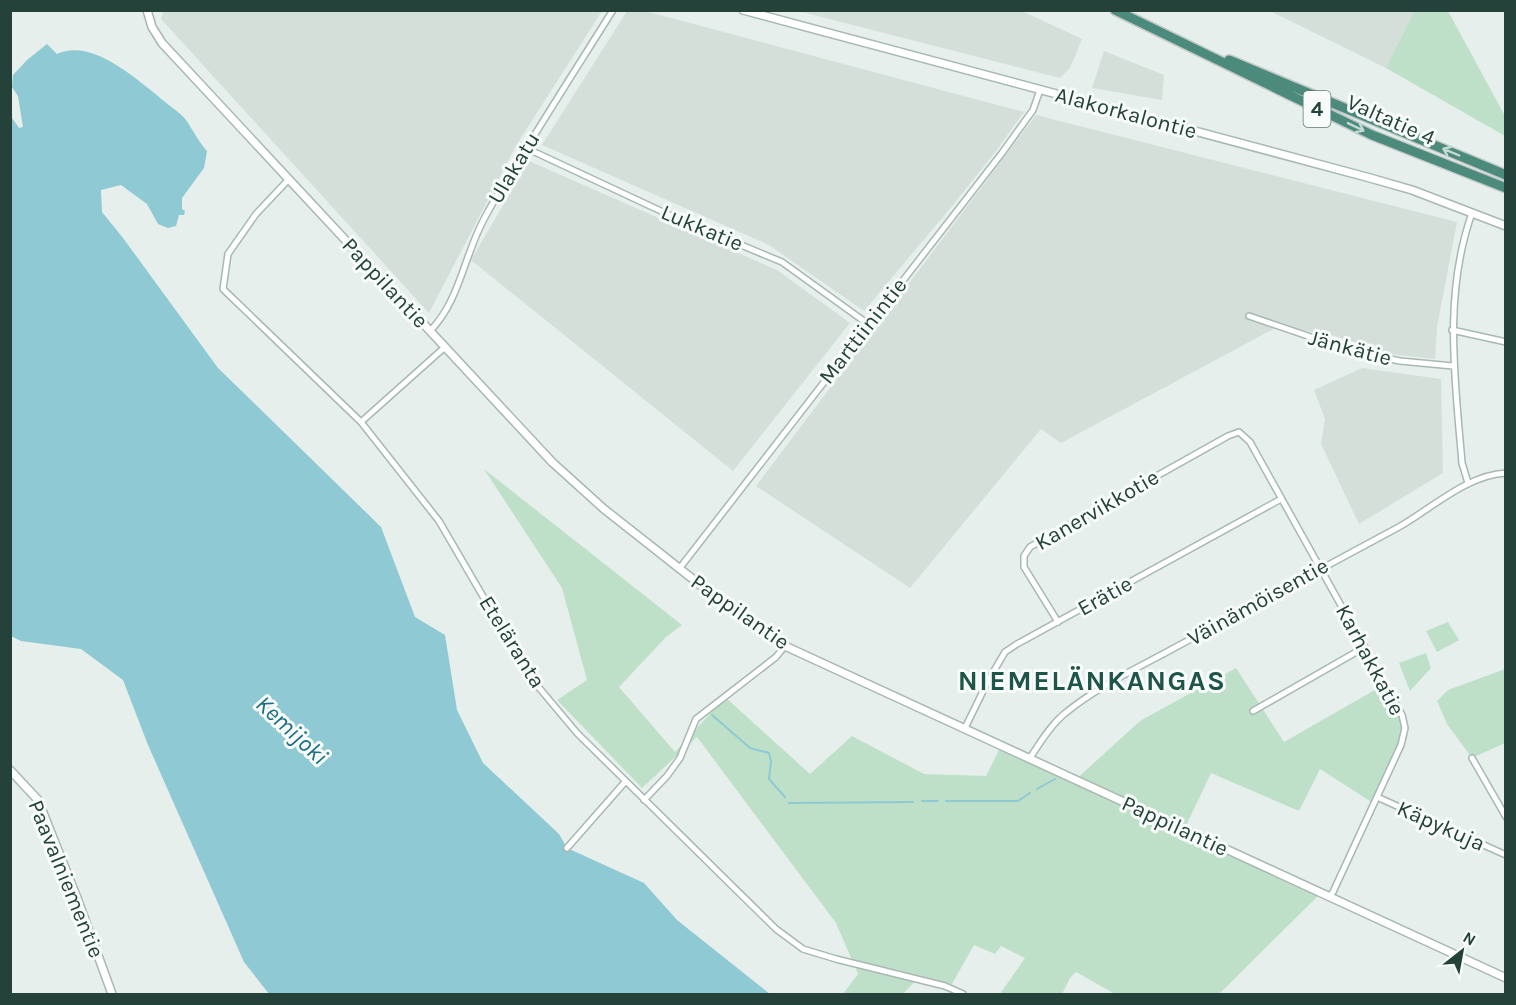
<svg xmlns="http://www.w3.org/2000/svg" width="1516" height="1005" font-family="Karla,sans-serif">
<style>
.built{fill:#d4dfda}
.green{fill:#bfe0c8}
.water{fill:#8ec9d4}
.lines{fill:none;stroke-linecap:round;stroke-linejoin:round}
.stream{stroke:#8ec9d4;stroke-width:2}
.minor-casing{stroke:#a8b8b2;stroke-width:8}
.tertiary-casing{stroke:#a8b8b2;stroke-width:10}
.trunk-casing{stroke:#c2cac8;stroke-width:12}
.minor{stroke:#fff;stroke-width:5}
.tertiary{stroke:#fff;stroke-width:7}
.trunk{stroke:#4c8a7c;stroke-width:9}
.oneway{stroke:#c4d9d4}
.labels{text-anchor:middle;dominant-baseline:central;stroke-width:6;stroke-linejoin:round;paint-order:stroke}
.shield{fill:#f7fbf9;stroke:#637a73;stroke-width:1.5}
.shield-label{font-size:21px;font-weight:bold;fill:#24423a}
.street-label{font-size:22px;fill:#24423a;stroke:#f7fbf9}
.water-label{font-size:24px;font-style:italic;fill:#1c6f80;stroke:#f7fbf9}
.district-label{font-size:28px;font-weight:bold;letter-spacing:1.5px;fill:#1f5548;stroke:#f7fbf9}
</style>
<rect width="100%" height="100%" fill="#e6efeb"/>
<path class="built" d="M 163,11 L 163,10 L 602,11 L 517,144 L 429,313 L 161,19 Z
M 627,11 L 645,11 L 1024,112 L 996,151 L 953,205 L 864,311 L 769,245 L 542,145 Z
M 798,11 L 1022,11 L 1082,39 L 1070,68 L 1060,78 Z
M 1270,11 L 1414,11 L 1386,68 Z
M 1104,51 L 1164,75 L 1162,100 L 1092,88 Z
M 1036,115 L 1457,222 L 1437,327 L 1435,359 L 1389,354 L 1335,336 L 1279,326 L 1061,443 L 1041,429 L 910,588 L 756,486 Z
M 529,161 L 777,270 L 850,323 L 733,471 L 471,260 Z
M 1362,368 L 1441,379 L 1443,473 L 1359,524 L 1321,444 L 1325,419 L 1314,390 Z"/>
<path class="green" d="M 1414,11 L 1448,11 L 1505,116 L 1505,136 L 1386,68 Z
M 484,469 L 682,625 L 666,637 L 619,687 L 675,752 L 725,697 L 810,774 L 852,736 L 924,774 L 986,776 L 1000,748 L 1073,782 L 1140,721 L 1236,668 L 1284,742 L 1380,687 C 1390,697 1406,715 1405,730 C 1403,750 1382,784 1373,803 L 1320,769 L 1299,811 L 1211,773 L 1183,832 L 1319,895 L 1219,994 L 1115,994 L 1076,972 L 1070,978 L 1062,994 L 1000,994 L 1025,958 L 1001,946 L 995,954 L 974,945 L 952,984 L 917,979 L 903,994 L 843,994 L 858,974 L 836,923 L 697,737 L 642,788 L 557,700 L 587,680 L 562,588 Z
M 1448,622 L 1459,640 L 1437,652 L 1426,631 Z
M 1426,653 L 1431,668 L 1410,691 L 1399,663 Z
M 1505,669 L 1505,743 L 1472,758 L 1447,724 L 1437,701 L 1448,690 Z"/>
<path class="water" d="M 47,44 L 57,54 C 90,38 133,76 158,96 C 166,104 179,111 186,120 C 193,130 198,141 207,151 L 204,168 L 182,198 L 182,209 L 185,211 L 184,215 L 179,215 L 176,226 L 168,228 L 158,224 L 147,204 L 121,185 L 101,190 L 102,212 L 123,238 L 218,368 L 381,527 L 415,617 L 445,635 L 457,710 L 483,763 L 559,834 L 567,848 L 644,883 L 677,920 L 770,994 L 269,994 L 244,962 L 148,745 L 123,680 L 81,649 L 21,641 L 11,636 L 10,115 L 19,128 L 23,127 L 18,96 L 12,87 L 13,75 L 27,60 Z"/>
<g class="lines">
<path class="stream" d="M 712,715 L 750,748 L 769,753 L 771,761 L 769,779 L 785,797
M 1037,789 L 1055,779
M 922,801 L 938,801
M 946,801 L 1018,801 L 1030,793
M 789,803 L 913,802"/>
<defs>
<path id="minor" d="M 526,148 L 678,219 L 782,262 L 868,324
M 289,179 L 256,214 L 228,254 L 223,289 L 361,422 L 439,521 L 530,677 L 577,733 L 776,929 L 803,949 L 836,959 L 945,986 L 963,994
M 1249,316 L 1355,352 L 1400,361 L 1453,366
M 1452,330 L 1506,342
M 430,331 C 459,302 464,257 483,221 C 493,201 506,181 518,162 C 549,111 581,61 613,10
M 361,422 L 445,347
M 1468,483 L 1462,463 C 1455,379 1443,295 1472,213
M 679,569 L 1002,153 L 1033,110 L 1040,90
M 1058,622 L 1024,567 L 1024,556 L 1030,547 L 1228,436 L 1239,432 L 1250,442 L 1402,715 L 1405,728 L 1401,745 L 1333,892 L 1329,897
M 1253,711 L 1365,647
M 965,728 L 988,681 L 1005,652 L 1017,644 L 1281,499
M 1030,758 C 1039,744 1050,726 1063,715 C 1096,687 1138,668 1176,647 C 1250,607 1323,568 1397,528 C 1430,510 1466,475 1506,473
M 1472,758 L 1506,817
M 1377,797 L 1506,855
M 644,800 L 667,776 L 680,758 L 696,719 L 776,657 L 785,646
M 567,848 L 625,782"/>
<path id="tertiary" d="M 147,10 L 152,27 L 162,43 L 552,462 L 604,509 L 651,546 L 737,614 L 785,646 L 1506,978
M 743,10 L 1370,178 L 1412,190 L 1506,226
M 10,770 L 38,800 L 77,898 L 112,994"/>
<path id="trunk" d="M 1115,10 L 1372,135 L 1506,188
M 1229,60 L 1506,175"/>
</defs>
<use href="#minor" class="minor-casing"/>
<use href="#tertiary" class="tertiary-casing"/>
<use href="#trunk" class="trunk-casing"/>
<use href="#minor" class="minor"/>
<use href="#tertiary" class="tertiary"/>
<use href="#trunk" class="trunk"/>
</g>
<defs><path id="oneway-shaft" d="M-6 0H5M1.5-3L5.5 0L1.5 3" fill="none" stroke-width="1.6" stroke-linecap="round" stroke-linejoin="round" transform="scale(1.5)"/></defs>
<g class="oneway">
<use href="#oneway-shaft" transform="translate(1356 127) rotate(26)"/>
<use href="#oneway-shaft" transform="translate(1451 152) rotate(-157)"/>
</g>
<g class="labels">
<rect class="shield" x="1303.5" y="91" width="27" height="36" rx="4.5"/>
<g class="shield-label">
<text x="1317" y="109">4</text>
</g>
<g class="street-label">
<text transform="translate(1126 113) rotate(15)">Alakorkalontie</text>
<text transform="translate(1391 120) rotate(24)">Valtatie 4</text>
<text transform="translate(514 168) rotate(-59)">Ulakatu</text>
<text transform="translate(702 228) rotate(23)">Lukkatie</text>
<text transform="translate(385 283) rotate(47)">Pappilantie</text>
<text transform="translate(863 331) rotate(-52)">Marttiinintie</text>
<text transform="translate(1350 348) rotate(15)">Jänkätie</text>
<text transform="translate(1097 510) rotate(-30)">Kanervikkotie</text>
<text transform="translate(1105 596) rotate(-29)">Erätie</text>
<text transform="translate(1258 602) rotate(-29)">Väinämöisentie</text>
<text transform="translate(740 612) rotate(35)">Pappilantie</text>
<text transform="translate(512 642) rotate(58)">Eteläranta</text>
<text transform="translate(1370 660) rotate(62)">Karhakkatie</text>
<text transform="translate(1175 826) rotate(25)">Pappilantie</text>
<text transform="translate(1441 826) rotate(24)">Käpykuja</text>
<text transform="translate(66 879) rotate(68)">Paavalniementie</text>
</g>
<g class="water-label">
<text transform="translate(292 730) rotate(43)">Kemijoki</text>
</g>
<g class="district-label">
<text x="1092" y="680">NIEMELÄNKANGAS</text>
</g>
</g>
<rect width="1516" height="1005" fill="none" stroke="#24423a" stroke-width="24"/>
<g transform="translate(1462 951) rotate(31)" stroke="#f7fbf9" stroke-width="4.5" paint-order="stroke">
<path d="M0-4.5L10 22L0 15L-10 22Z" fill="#24423a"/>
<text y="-9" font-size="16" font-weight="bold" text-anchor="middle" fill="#24423a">N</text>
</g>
</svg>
